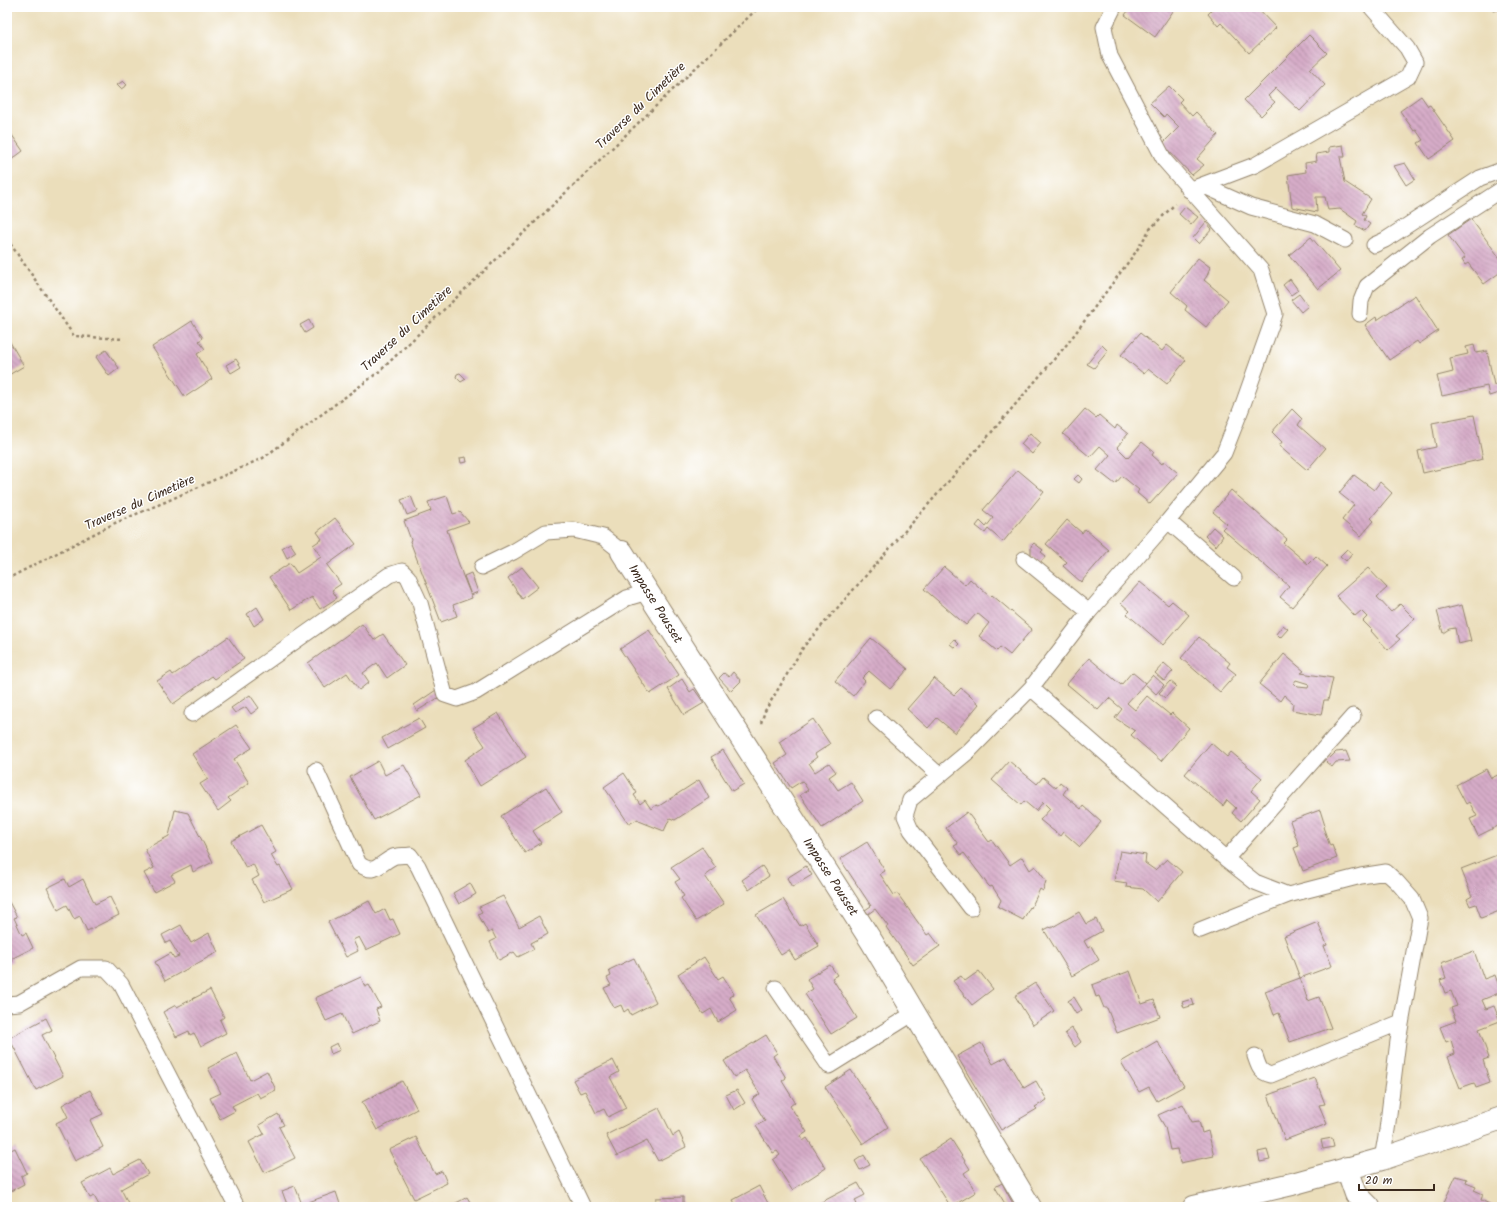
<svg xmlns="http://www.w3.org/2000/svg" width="1509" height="1214" font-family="Kalam,sans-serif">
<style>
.building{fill:url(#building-back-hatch);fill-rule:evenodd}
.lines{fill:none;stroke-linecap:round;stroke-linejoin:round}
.lane-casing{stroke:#93846c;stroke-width:17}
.street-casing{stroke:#93846c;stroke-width:24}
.path{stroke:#93846c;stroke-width:2.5;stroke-dasharray:3 3;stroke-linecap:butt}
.lane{stroke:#fff;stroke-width:15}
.street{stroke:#fff;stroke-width:22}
.labels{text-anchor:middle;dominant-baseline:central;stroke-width:3;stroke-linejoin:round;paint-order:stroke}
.street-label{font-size:13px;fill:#3b2a1e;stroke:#fff}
</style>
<defs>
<pattern id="building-back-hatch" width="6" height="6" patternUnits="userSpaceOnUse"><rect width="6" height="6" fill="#d6acc8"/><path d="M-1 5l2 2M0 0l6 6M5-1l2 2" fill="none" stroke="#af8ca2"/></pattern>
</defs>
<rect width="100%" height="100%" fill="#fff"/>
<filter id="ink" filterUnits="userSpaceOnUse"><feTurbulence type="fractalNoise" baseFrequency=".025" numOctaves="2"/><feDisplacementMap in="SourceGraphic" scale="8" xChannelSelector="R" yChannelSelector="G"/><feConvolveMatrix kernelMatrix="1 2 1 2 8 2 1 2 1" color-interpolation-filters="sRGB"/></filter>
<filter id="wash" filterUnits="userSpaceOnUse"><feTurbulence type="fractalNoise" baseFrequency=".012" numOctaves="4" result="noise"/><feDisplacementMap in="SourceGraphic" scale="16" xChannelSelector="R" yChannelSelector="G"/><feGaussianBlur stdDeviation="0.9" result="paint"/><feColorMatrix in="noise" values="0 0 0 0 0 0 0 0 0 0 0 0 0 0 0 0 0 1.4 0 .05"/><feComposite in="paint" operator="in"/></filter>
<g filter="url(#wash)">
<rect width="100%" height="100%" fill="#ebdebb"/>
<g id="blocks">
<path class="building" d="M 1131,7 L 1176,7 L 1155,37 L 1125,15 Z
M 1215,7 L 1256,7 L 1276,28 L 1249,53 L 1221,23 L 1218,26 L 1208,14 Z
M 1424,7 L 1439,7 L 1439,11 L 1424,10 Z
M 1492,7 L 1501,7 L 1502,9 L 1493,11 Z
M 1309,35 L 1327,53 L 1310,69 L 1325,85 L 1300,111 L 1276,88 L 1268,96 L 1275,102 L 1261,116 L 1244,100 Z
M 123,81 L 127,85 L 121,89 L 117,85 Z
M 1169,86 L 1182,99 L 1179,102 L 1192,116 L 1196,112 L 1218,135 L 1197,159 L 1204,165 L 1192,175 L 1162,144 L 1179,127 L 1166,114 L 1164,117 L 1150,103 Z
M 1421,96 L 1428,106 L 1430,105 L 1455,141 L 1429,159 L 1418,143 L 1423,140 L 1416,130 L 1414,131 L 1400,111 Z
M 7,128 L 23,151 L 7,163 Z
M 1343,145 L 1345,157 L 1340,157 L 1345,182 L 1371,199 L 1362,214 L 1366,216 L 1364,220 L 1370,224 L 1365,231 L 1355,225 L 1357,221 L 1340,209 L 1328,210 L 1325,197 L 1316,197 L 1317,212 L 1292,207 L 1288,175 L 1306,172 L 1305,163 L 1317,161 L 1316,154 L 1329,152 L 1329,147 Z
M 1405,163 L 1415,179 L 1406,185 L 1394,166 Z
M 1185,207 L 1198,217 L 1191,225 L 1179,214 Z
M 1471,219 L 1502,261 L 1502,271 L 1484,284 L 1468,263 L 1465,265 L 1462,260 L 1465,258 L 1448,235 Z
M 1206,222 L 1212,229 L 1199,244 L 1193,238 Z
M 1311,237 L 1340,271 L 1318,289 L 1289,255 Z
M 1198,258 L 1210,267 L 1207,276 L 1204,280 L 1228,300 L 1206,327 L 1185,310 L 1187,306 L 1171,292 Z
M 1290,279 L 1298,290 L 1291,295 L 1283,285 Z
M 1299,294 L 1308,306 L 1301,312 L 1291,300 Z
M 1415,295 L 1438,331 L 1419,344 L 1417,341 L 1389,360 L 1365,325 L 1376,317 L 1377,320 Z
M 309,320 L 313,328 L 305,333 L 300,325 Z
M 192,321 L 203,338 L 199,341 L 205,349 L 197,354 L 212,379 L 185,397 L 152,347 Z
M 1140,333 L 1162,351 L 1167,345 L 1186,360 L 1167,384 L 1148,369 L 1144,374 L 1121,355 Z
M 7,337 L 24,366 L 7,376 Z
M 1102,345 L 1108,351 L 1094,368 L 1087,364 Z
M 1474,345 L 1476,353 L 1487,351 L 1494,385 L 1502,383 L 1502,392 L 1489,396 L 1487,386 L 1442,396 L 1437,376 L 1453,372 L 1450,358 L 1468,354 L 1466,347 Z
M 106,350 L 119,368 L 109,376 L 96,357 Z
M 236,359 L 241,367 L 231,373 L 226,365 Z
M 460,373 L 466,379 L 461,382 L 456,377 L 457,374 Z
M 1085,409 L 1096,418 L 1099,415 L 1115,429 L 1117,425 L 1128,434 L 1117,447 L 1128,458 L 1142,442 L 1154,452 L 1152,455 L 1162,464 L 1164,461 L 1178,473 L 1150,504 L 1137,493 L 1139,490 L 1122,476 L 1115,484 L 1097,470 L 1110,455 L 1100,446 L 1090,457 L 1063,434 Z
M 1292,409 L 1302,419 L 1298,425 L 1325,449 L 1307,470 L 1279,446 L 1282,442 L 1272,432 Z
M 1474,415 L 1483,459 L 1423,473 L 1418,451 L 1436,447 L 1432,423 Z
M 1030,433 L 1041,443 L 1032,454 L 1021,444 Z
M 466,457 L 467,462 L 461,463 L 460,458 Z
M 1018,470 L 1044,492 L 1003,542 L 988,529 L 985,533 L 976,526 L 980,521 L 986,527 L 993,518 L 983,510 Z
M 1078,475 L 1082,479 L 1079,483 L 1074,479 Z
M 1354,475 L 1374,490 L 1380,482 L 1392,493 L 1371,518 L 1374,521 L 1361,536 L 1342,520 L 1354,505 L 1339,493 Z
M 1231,490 L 1287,539 L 1283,543 L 1308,564 L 1316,556 L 1327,566 L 1292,607 L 1280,597 L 1289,586 L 1222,529 L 1227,524 L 1213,512 Z
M 411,496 L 417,511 L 407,515 L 401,500 Z
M 447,496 L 453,514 L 460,512 L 469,522 L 447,530 L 463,576 L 472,598 L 453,605 L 457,616 L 441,622 L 410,541 L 411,540 L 404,521 L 431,511 L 428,502 Z
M 335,518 L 356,544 L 327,565 L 341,584 L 332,590 L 337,598 L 320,609 L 312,597 L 291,610 L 269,577 L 290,563 L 297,573 L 321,557 L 313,545 L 322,539 L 317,532 Z
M 1067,520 L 1082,533 L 1085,529 L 1109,550 L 1081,582 L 1063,566 L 1067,562 L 1046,544 Z
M 1213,527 L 1223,536 L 1216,546 L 1205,536 Z
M 290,543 L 296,552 L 287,558 L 282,548 Z
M 1034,543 L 1043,550 L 1041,552 L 1046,556 L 1040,563 L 1031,556 L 1031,546 Z
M 1347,549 L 1352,553 L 1346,561 L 1340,556 Z
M 522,567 L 538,587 L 522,599 L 508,578 Z
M 944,567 L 965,585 L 970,579 L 990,597 L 992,595 L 1032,629 L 1010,655 L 1000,647 L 997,651 L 979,636 L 989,623 L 977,613 L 966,625 L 924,589 Z
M 1368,568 L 1387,588 L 1377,597 L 1391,612 L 1400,604 L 1415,619 L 1396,636 L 1400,639 L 1388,650 L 1371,631 L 1372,630 L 1363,621 L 1367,617 L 1361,611 L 1355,616 L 1336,596 Z
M 471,573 L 478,592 L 471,595 L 464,576 Z
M 1140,582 L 1168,605 L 1172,601 L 1189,615 L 1163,645 L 1127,614 L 1130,611 L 1121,603 Z
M 1462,605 L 1471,641 L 1458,644 L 1455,628 L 1449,629 L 1443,633 L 1437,611 Z
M 257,607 L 264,619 L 254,626 L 247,614 Z
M 362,624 L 374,640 L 383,634 L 405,665 L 387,678 L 377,663 L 363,673 L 369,682 L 359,690 L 347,673 L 325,688 L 308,663 Z
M 1283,625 L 1288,629 L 1280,638 L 1276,634 Z
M 649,630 L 679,675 L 650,694 L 620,649 Z
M 228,637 L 244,659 L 215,679 L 212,676 L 173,704 L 157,681 L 171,672 L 173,675 Z
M 1199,637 L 1230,663 L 1227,667 L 1236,674 L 1220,692 L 1181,658 Z
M 871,638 L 908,669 L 890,689 L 869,671 L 862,678 L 865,681 L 853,696 L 835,681 Z
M 954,639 L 959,644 L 955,648 L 950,644 Z
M 1284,654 L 1304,671 L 1301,673 L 1333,678 L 1328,700 L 1324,700 L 1321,715 L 1292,710 L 1293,703 L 1284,695 L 1280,701 L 1259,684 ZM 1296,680 L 1309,684 L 1308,688 L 1298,687 L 1294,683 Z
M 1089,658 L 1121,685 L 1132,672 L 1145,683 L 1127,703 L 1135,710 L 1147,696 L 1170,715 L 1172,713 L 1189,728 L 1161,761 L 1131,735 L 1135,731 L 1115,718 L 1122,709 L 1109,698 L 1098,710 L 1067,684 Z
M 1164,663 L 1173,671 L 1164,681 L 1155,673 Z
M 733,672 L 741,681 L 731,691 L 719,678 L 724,673 L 729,677 Z
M 1153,675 L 1164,685 L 1156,694 L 1145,684 Z
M 934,678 L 954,695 L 961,688 L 979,704 L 955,733 L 937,718 L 928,728 L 907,709 Z
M 682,679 L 690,692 L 694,689 L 704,703 L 684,715 L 668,689 Z
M 1170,681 L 1176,686 L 1165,698 L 1159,693 Z
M 436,690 L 438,698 L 417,711 L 414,705 Z
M 250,695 L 259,708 L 251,714 L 246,707 L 235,713 L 231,708 Z
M 498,713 L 526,757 L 480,786 L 465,760 L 485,746 L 473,728 Z
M 419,718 L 425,728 L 388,749 L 382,738 Z
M 813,719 L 830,744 L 815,754 L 817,757 L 809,763 L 815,772 L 829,763 L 836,772 L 829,777 L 838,790 L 851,782 L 863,801 L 822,828 L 800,795 L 808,790 L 802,781 L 791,788 L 775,763 L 787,755 L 779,742 Z
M 236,725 L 252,748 L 234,759 L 249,783 L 228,798 L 231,801 L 218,811 L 200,784 L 208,779 L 192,754 Z
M 1211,743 L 1227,757 L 1231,752 L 1262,778 L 1251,791 L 1260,799 L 1241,821 L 1232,813 L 1236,808 L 1227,800 L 1223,806 L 1185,774 Z
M 723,750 L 744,784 L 732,791 L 711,757 Z
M 1346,751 L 1350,761 L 1336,762 L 1332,767 L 1326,762 L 1336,752 Z
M 378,761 L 385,775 L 404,765 L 421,795 L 374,820 L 350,777 Z
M 1009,761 L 1037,784 L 1043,777 L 1056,788 L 1060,782 L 1067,788 L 1063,794 L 1081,809 L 1083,806 L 1101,822 L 1080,847 L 1063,832 L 1060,836 L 1040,820 L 1050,809 L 1043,802 L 1036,811 L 1024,801 L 1021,805 L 992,780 Z
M 1486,769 L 1491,778 L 1498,775 L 1502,784 L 1502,804 L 1500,805 L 1502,809 L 1502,824 L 1478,836 L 1470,819 L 1477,816 L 1469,802 L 1466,804 L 1456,785 Z
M 624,773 L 637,793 L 634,795 L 640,804 L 645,800 L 651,809 L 656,805 L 659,806 L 699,780 L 709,798 L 675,820 L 670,818 L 664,831 L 639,821 L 638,819 L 629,824 L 604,787 Z
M 546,787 L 562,812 L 533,831 L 541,843 L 525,853 L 501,816 Z
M 175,810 L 188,813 L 213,862 L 193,872 L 191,865 L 171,875 L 175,881 L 154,892 L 144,873 L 154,868 L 145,849 L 169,836 Z
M 1320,810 L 1325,826 L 1323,827 L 1330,846 L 1332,845 L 1337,858 L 1303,871 L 1294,848 L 1299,846 L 1290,821 Z
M 967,812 L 989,842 L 992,840 L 1010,865 L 1022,857 L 1030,870 L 1035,866 L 1046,881 L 1043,891 L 1040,889 L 1031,908 L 1030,907 L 1023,920 L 998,907 L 1001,900 L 992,886 L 990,887 L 988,885 L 964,853 L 961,855 L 954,846 L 958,844 L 946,828 Z
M 261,825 L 276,852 L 271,855 L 278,867 L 280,866 L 293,889 L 264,902 L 252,880 L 259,876 L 253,864 L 246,868 L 231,841 Z
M 867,842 L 885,871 L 880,874 L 894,895 L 897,893 L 927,935 L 930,933 L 940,946 L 913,965 L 886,927 L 888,926 L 875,909 L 868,914 L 865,910 L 871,906 L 840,859 Z
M 702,847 L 716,868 L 705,876 L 724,904 L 696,921 L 681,898 L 684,896 L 675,882 L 680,879 L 671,867 Z
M 1120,851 L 1146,855 L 1145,863 L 1155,870 L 1167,859 L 1182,872 L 1157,902 L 1143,889 L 1126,887 L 1127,883 L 1114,881 Z
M 1497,855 L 1502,867 L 1502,910 L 1481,918 L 1476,904 L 1470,906 L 1467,899 L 1472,896 L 1461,869 Z
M 762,866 L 769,876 L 749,890 L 742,880 Z
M 806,866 L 812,875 L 792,887 L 787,878 Z
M 65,879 L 69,887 L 83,879 L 95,904 L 110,897 L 119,915 L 87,931 L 80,916 L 74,919 L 67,905 L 58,910 L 47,888 Z
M 470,883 L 476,894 L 459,904 L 453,893 Z
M 503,896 L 519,927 L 539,916 L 548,934 L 531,943 L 534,949 L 518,957 L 514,952 L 499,960 L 490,942 L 496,939 L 492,931 L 488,933 L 478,914 L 482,912 L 479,907 Z
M 783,899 L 800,926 L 805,923 L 819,946 L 795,960 L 789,950 L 781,955 L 756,915 Z
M 369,901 L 376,914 L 385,909 L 390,920 L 393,919 L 400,934 L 366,950 L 359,937 L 353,940 L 358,951 L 346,957 L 328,922 Z
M 9,902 L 17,917 L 14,918 L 22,935 L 26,933 L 33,948 L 11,959 L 13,961 L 7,964 L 7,903 Z
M 1079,912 L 1086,924 L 1096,919 L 1102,931 L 1084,941 L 1088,948 L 1091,946 L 1099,960 L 1072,976 L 1044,930 L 1050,927 L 1051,928 Z
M 1318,922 L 1327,945 L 1324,946 L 1332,966 L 1300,978 L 1284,936 Z
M 181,925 L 191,943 L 209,933 L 218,952 L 165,981 L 155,962 L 171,953 L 174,958 L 179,956 L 170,941 L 166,943 L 162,935 Z
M 1474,951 L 1484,979 L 1495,975 L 1501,992 L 1482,1000 L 1486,1009 L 1494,1006 L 1500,1021 L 1479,1029 L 1489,1058 L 1483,1060 L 1490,1083 L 1476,1088 L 1474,1083 L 1460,1088 L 1448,1057 L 1455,1054 L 1451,1040 L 1446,1042 L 1440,1027 L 1456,1021 L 1451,1008 L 1457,1006 L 1451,991 L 1445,993 L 1440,980 L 1446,978 L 1441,963 Z
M 704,957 L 718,979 L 723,976 L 734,994 L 729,997 L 737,1010 L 718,1022 L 711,1009 L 703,1014 L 678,974 Z
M 634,958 L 656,1002 L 631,1015 L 628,1009 L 624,1012 L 621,1005 L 614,1008 L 604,988 L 611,985 L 607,978 L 611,976 L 609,970 Z
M 830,965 L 837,975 L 832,978 L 857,1018 L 831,1034 L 805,994 L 813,989 L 807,979 Z
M 979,971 L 993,989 L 972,1005 L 953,981 L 961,976 L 965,981 Z
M 1130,971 L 1142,1004 L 1154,1000 L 1160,1017 L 1117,1033 L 1107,1008 L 1104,1008 L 1099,996 L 1096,997 L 1092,985 Z
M 361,977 L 365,987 L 369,985 L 381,1007 L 376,1009 L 380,1021 L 352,1034 L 342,1014 L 326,1021 L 315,998 Z
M 1300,978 L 1308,1001 L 1319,997 L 1331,1028 L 1290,1042 L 1279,1013 L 1274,1015 L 1265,991 Z
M 1035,983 L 1054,1011 L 1033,1025 L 1015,996 Z
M 210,990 L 224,1017 L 220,1020 L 226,1033 L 201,1046 L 194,1033 L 190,1035 L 189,1031 L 176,1037 L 163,1012 L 176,1005 L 177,1007 Z
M 1074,997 L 1082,1010 L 1076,1014 L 1068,1001 Z
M 1192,999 L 1194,1005 L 1184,1008 L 1182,1002 Z
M 46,1018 L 52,1030 L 42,1035 L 63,1076 L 36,1090 L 9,1038 Z
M 1072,1028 L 1081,1042 L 1075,1047 L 1065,1033 Z
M 766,1035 L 777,1053 L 773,1056 L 786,1078 L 782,1081 L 795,1102 L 790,1106 L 807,1132 L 801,1136 L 803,1141 L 807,1138 L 826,1168 L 792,1190 L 773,1160 L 780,1155 L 777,1151 L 773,1153 L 756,1126 L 765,1121 L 752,1099 L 760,1094 L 745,1070 L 734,1077 L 724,1061 Z
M 1157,1041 L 1184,1086 L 1157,1101 L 1149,1087 L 1139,1092 L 1121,1062 Z
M 337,1043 L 340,1050 L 331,1054 L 329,1047 Z
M 981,1043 L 993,1064 L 1006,1057 L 1024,1088 L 1036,1081 L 1047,1100 L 1035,1107 L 1037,1109 L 1001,1130 L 957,1056 Z
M 237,1053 L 250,1080 L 267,1071 L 276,1090 L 260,1098 L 257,1093 L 232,1106 L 235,1111 L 220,1119 L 210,1098 L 221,1093 L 208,1068 Z
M 613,1060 L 619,1072 L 610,1077 L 626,1108 L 608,1117 L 604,1109 L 596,1113 L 585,1091 L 580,1093 L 573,1080 Z
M 851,1070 L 888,1127 L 863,1144 L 825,1087 Z
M 1315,1078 L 1325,1104 L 1319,1105 L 1327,1124 L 1285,1140 L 1268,1095 Z
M 402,1081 L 417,1109 L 377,1130 L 362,1102 Z
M 90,1090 L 103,1114 L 90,1120 L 103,1147 L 75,1161 L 56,1123 L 68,1117 L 62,1105 Z
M 737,1090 L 745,1103 L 734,1110 L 726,1095 Z
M 1183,1104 L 1192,1122 L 1199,1121 L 1202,1133 L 1208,1131 L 1214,1156 L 1180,1163 L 1177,1149 L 1170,1150 L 1165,1127 L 1158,1115 Z
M 659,1108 L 673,1136 L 679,1132 L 686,1147 L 658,1161 L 647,1141 L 617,1156 L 606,1135 Z
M 278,1114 L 284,1125 L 279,1127 L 295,1158 L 265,1173 L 249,1142 L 264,1134 L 259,1125 Z
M 416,1137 L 435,1174 L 442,1171 L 447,1183 L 414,1199 L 389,1150 Z
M 1332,1138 L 1334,1147 L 1323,1149 L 1321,1140 Z
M 951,1139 L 970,1169 L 964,1173 L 976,1192 L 951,1207 L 920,1159 Z
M 15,1148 L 27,1173 L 21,1176 L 24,1184 L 7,1193 L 7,1152 Z
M 1267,1150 L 1270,1160 L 1260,1162 L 1258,1152 Z
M 864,1155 L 870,1165 L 860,1170 L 855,1161 Z
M 140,1160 L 148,1174 L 121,1189 L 130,1207 L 100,1207 L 94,1196 L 90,1198 L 82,1183 L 110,1168 L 113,1174 Z
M 1456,1176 L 1467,1179 L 1466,1182 L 1476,1186 L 1474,1190 L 1483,1194 L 1481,1200 L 1496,1207 L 1453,1207 L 1444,1202 Z
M 858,1183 L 865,1195 L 855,1200 L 858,1207 L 817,1207 L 816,1205 Z
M 1002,1183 L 1011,1200 L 1015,1207 L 1007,1207 L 995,1187 Z
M 295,1186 L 303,1207 L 288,1207 L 282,1191 Z
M 759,1186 L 770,1207 L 737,1207 L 733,1200 Z
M 336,1192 L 341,1207 L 303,1207 L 306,1206 L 306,1203 Z
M 467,1197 L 473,1207 L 448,1207 L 462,1200 Z
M 683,1197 L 683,1207 L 656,1207 L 656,1198 Z
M 432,1203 L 434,1207 L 424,1207 Z"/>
</g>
</g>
<g filter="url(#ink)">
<use href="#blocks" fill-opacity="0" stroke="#93846c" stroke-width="1"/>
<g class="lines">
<defs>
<path id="lane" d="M 1114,7 L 1104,27 L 1110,56 L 1165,161 L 1261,270 L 1275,314 L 1242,407 L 1224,453 L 1168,521 L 1089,612 L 1031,688 L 1226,859 L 1255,882 L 1288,895 L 1361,876 L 1386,872 L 1397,882 L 1412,899 L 1420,918 L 1398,1041 L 1387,1130 L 1382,1159
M 1202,185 L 1251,207 L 1315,224 L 1345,240
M 1189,190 L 1255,165 L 1408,77 L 1415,62 L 1407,48 L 1371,7
M 1374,245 L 1385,240 L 1480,178 L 1502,170
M 1360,314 L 1361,301 L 1367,286 L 1430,236 L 1502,189
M 1168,521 L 1234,578
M 1024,559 L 1089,612
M 482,567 L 513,552 L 546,532 L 574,530 L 603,537 L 622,552
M 192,714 L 389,575 L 402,571 L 408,577 L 420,603 L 445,695 L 457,699 L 476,692 L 627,598 L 647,592
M 876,718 L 939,775
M 316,770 L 359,864 C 376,876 378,864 393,857 C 398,855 405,856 410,855 L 418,866 L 583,1207
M 1226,859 L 1353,716
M 971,908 L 911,830 L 905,816 L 910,800 L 969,751 L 1031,688
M 1200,930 L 1288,895
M 776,988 L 829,1066 L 914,1013
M 7,1004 L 19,1003 L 81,968 L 106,968 L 121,984 L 237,1207
M 1255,1056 C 1259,1067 1259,1072 1271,1075 L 1401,1022"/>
<path id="street" d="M 622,552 L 872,942 L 1030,1207
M 1347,1168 L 1356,1194 L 1369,1207
M 1194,1207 L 1292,1184 L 1382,1159 L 1502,1118"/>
</defs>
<use href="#lane" class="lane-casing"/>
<use href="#street" class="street-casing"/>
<path class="path" d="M 7,239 L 74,336 L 124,339
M 7,579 L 115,523 L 165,502 L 263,458 L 368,380 L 381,370 L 759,7
M 761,723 L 765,711 L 804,646 L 984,441 L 1068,343 L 1135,253 L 1150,229 L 1175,204"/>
<use href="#lane" class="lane"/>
<use href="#street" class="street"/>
</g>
</g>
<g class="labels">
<g class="street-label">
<text transform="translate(641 106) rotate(-44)">Traverse du Cimetière</text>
<text transform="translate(407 329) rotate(-43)">Traverse du Cimetière</text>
<text transform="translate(140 503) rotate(-24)">Traverse du Cimetière</text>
<text transform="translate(655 604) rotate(58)">Impasse Pousset</text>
<text transform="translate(830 877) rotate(57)">Impasse Pousset</text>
</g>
</g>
<rect width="1509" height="1214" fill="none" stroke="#fff" stroke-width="24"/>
<path d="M1359 1184v6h75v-6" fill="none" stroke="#3b2a1e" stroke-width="2"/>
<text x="1365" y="1184" font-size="12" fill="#3b2a1e" stroke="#ffffff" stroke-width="3" paint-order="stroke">20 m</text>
</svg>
